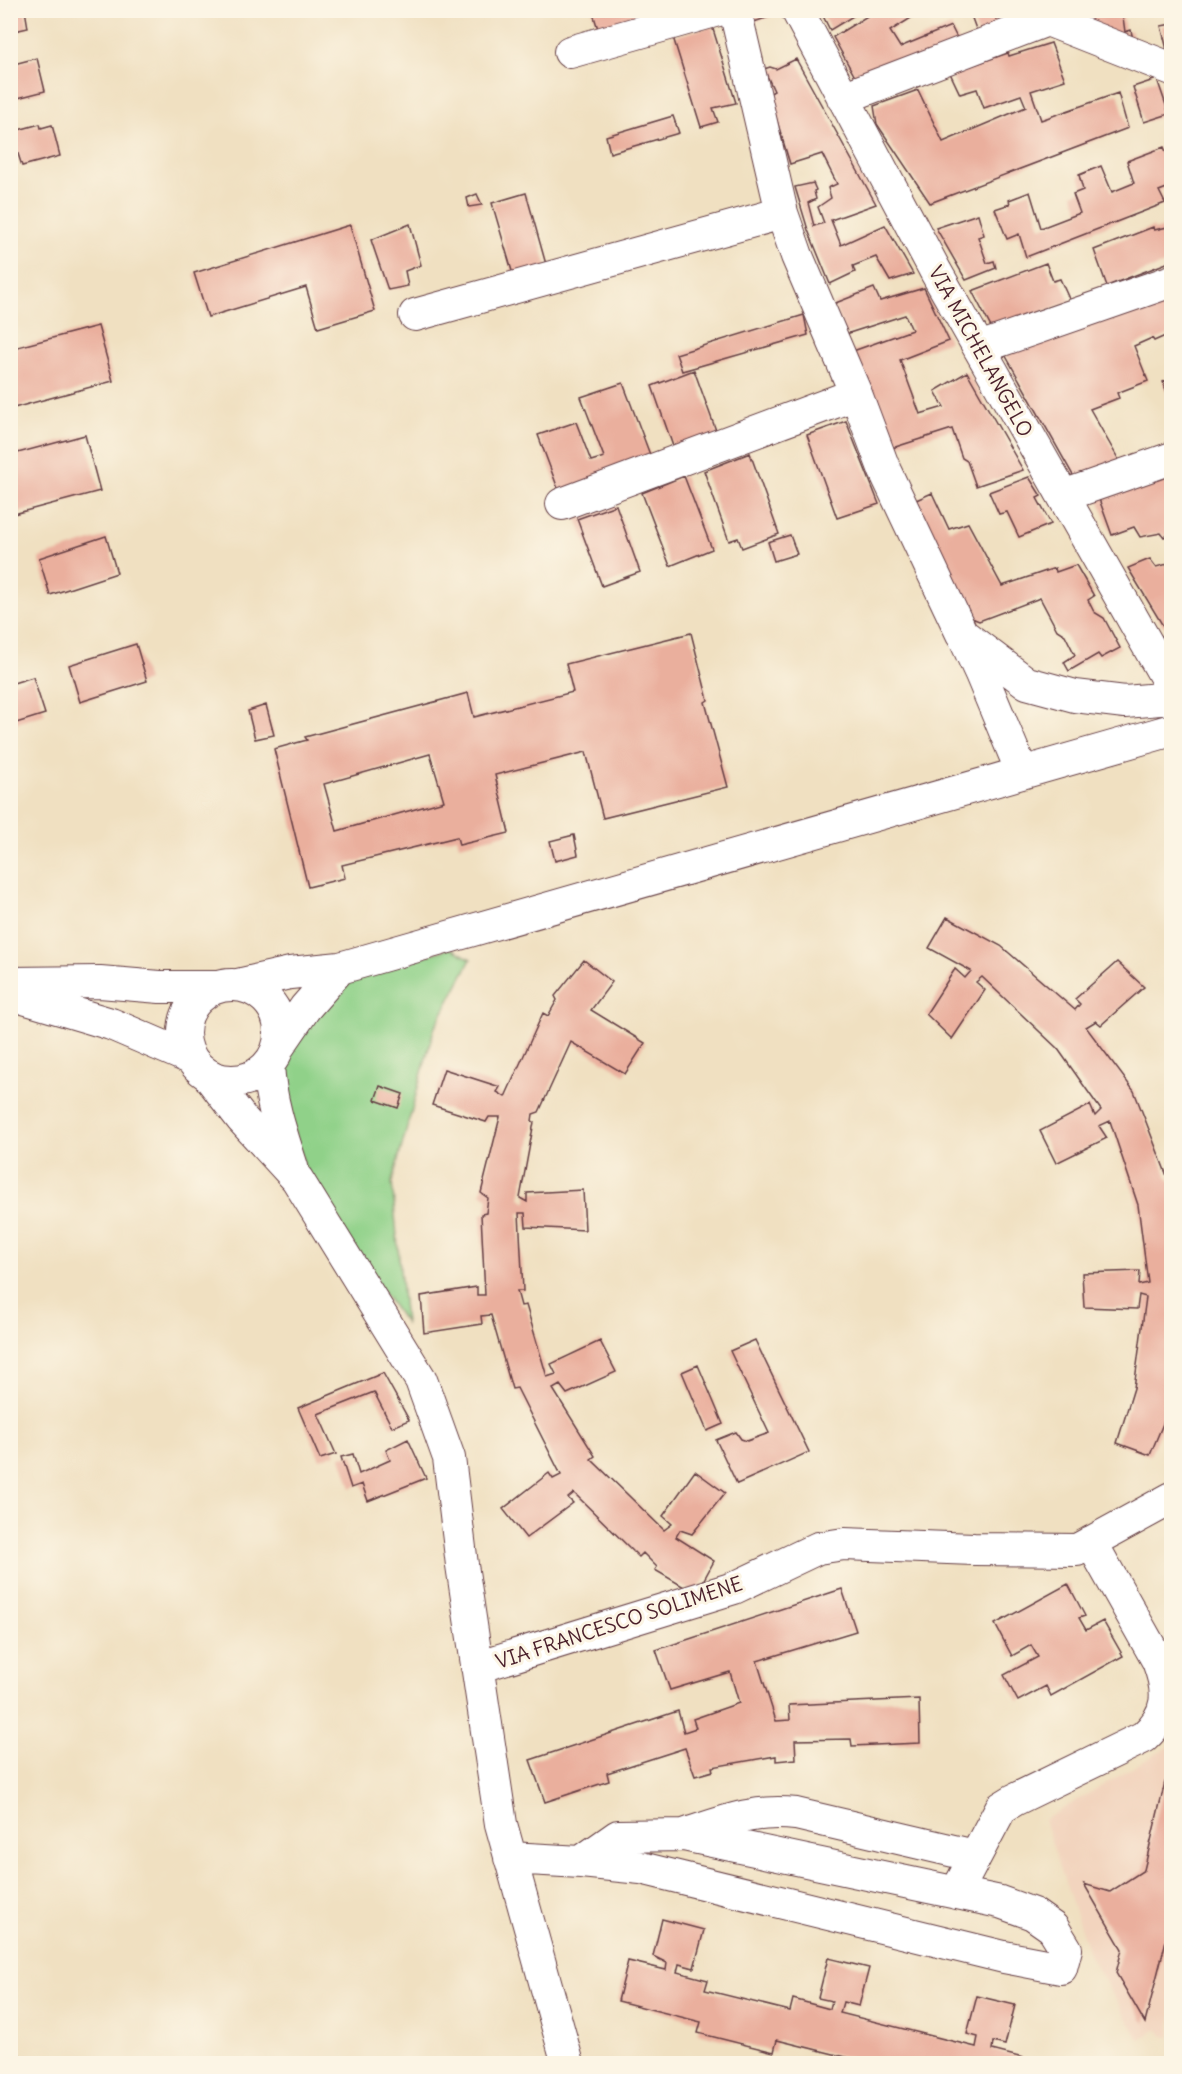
<svg xmlns="http://www.w3.org/2000/svg" width="1182" height="2074" font-family="Delius,sans-serif">
<style>
.built{fill:#f2d4be}
.green{fill:#90d189;stroke:#6d785a;stroke-width:1.5}
.building{fill:#eaaf9d;fill-rule:evenodd}
.lines{fill:none;stroke-linecap:round;stroke-linejoin:round}
.minor-casing{stroke:#633c42;stroke-width:34}
.minor{stroke:#fff;stroke-width:32}
.labels{text-anchor:middle;dominant-baseline:central;stroke-width:6;stroke-linejoin:round;paint-order:stroke}
.street-label{font-size:20px;fill:#4a1f2b;stroke:#fcf5e5}
</style>
<rect width="100%" height="100%" fill="#fcf5e5"/>
<filter id="ink" filterUnits="userSpaceOnUse"><feTurbulence type="fractalNoise" baseFrequency=".0167" numOctaves="2"/><feDisplacementMap in="SourceGraphic" scale="12" xChannelSelector="R" yChannelSelector="G"/><feConvolveMatrix kernelMatrix="1 2 1 2 8 2 1 2 1" color-interpolation-filters="sRGB"/></filter>
<filter id="wash" filterUnits="userSpaceOnUse"><feTurbulence type="fractalNoise" baseFrequency=".008" numOctaves="4" result="noise"/><feDisplacementMap in="SourceGraphic" scale="24" xChannelSelector="R" yChannelSelector="G"/><feGaussianBlur stdDeviation="1.35" result="paint"/><feColorMatrix in="noise" values="0 0 0 0 0 0 0 0 0 0 0 0 0 0 0 0 0 1.4 0 .05"/><feComposite in="paint" operator="in"/></filter>
<g filter="url(#wash)">
<rect width="100%" height="100%" fill="#f0e0c1"/>
<path class="built" d="M 1171,1745 L 1171,2037 L 1164,2036 L 1158,2029 L 1139,2039 L 1090,1956 L 1044,1820 Z"/>
<path class="green" d="M 451,948 L 471,959 L 434,1029 L 392,1182 L 405,1323 L 358,1257 L 308,1179 L 279,1078 L 288,1055 L 345,979 Z"/>
<g id="blocks">
<path class="building" d="M 10,10 L 25,10 L 28,28 L 10,32 Z
M 592,10 L 634,10 L 636,18 L 598,29 Z
M 748,10 L 769,10 L 772,16 L 751,23 Z
M 820,10 L 863,10 L 830,30 Z
M 877,10 L 924,10 L 890,31 L 900,47 L 951,26 L 960,44 L 859,84 L 833,37 Z
M 969,10 L 993,10 L 1000,31 L 980,40 Z
M 1079,10 L 1122,10 L 1125,32 L 1131,30 L 1134,45 L 1081,21 Z
M 1172,24 L 1172,65 L 1171,65 L 1161,26 Z
M 712,26 L 736,103 L 713,108 L 718,122 L 701,127 L 673,37 Z
M 1051,43 L 1065,80 L 1031,91 L 1041,120 L 1118,93 L 1128,128 L 930,203 L 877,124 L 874,106 L 918,90 L 943,142 L 1026,107 L 1021,95 L 984,108 L 977,89 L 960,94 L 950,73 L 1008,53 L 1009,56 Z
M 37,58 L 45,91 L 10,100 L 10,65 Z
M 796,59 L 876,204 L 831,220 L 841,245 L 885,225 L 913,274 L 890,281 L 876,257 L 853,266 L 855,272 L 830,284 L 808,230 L 795,187 L 813,183 L 816,190 L 814,191 L 816,199 L 808,203 L 814,226 L 824,223 L 818,207 L 831,198 L 828,188 L 837,184 L 822,154 L 790,164 L 769,94 L 774,91 L 764,69 L 770,67 L 776,69 Z
M 1157,79 L 1169,114 L 1144,122 L 1133,87 Z
M 673,116 L 679,133 L 610,153 L 606,136 Z
M 40,124 L 41,128 L 52,125 L 60,156 L 22,166 L 11,132 Z
M 1164,147 L 1172,167 L 1172,186 L 1159,191 L 1165,203 L 1026,257 L 1019,234 L 1007,239 L 995,209 L 1010,204 L 1009,200 L 1030,192 L 1041,228 L 1080,213 L 1073,194 L 1083,190 L 1079,175 L 1101,166 L 1112,192 L 1134,183 L 1127,161 Z
M 526,193 L 547,268 L 514,278 L 492,203 Z
M 477,194 L 482,205 L 469,207 L 467,198 Z
M 978,214 L 984,235 L 978,237 L 987,263 L 994,261 L 996,268 L 966,280 L 936,228 Z
M 410,224 L 421,265 L 405,271 L 408,286 L 388,290 L 371,240 Z
M 350,225 L 375,311 L 318,328 L 306,287 L 208,317 L 194,273 Z
M 1172,226 L 1172,261 L 1107,286 L 1094,250 L 1153,227 L 1154,230 Z
M 1046,263 L 1053,281 L 1060,279 L 1070,301 L 993,331 L 972,291 Z
M 874,288 L 880,301 L 924,288 L 949,341 L 900,360 L 920,414 L 944,407 L 935,391 L 967,372 L 1023,470 L 976,486 L 967,461 L 962,458 L 952,429 L 889,449 L 853,351 L 912,330 L 905,315 L 846,334 L 833,304 Z
M 1172,289 L 1172,333 L 1154,341 L 1152,338 L 1134,346 L 1148,381 L 1117,393 L 1119,398 L 1090,409 L 1120,462 L 1074,477 L 1003,351 Z
M 804,315 L 808,335 L 682,371 L 676,354 Z
M 98,326 L 113,381 L 10,409 L 10,349 Z
M 694,370 L 718,436 L 675,452 L 652,386 Z
M 1172,378 L 1172,403 L 1171,403 L 1163,382 Z
M 623,383 L 652,460 L 560,494 L 538,435 L 576,422 L 591,461 L 604,457 L 581,397 Z
M 846,421 L 879,504 L 837,518 L 807,435 Z
M 85,435 L 100,491 L 10,515 L 10,455 Z
M 750,453 L 779,534 L 742,548 L 738,538 L 729,541 L 704,471 Z
M 1172,472 L 1172,534 L 1164,537 L 1161,533 L 1140,537 L 1134,527 L 1112,535 L 1099,499 Z
M 684,476 L 712,549 L 670,566 L 642,493 Z
M 1029,477 L 1041,496 L 1037,498 L 1051,524 L 1019,537 L 1007,512 L 999,514 L 989,492 Z
M 932,493 L 949,529 L 968,523 L 1002,586 L 1055,568 L 1056,572 L 1076,565 L 1094,596 L 1088,600 L 1094,612 L 1104,618 L 1120,648 L 1101,658 L 1098,654 L 1069,671 L 1064,662 L 1075,655 L 1065,635 L 1057,630 L 1040,598 L 979,621 L 972,618 L 958,603 L 914,501 Z
M 616,505 L 640,572 L 602,586 L 577,519 Z
M 790,535 L 797,554 L 774,561 L 768,542 Z
M 106,536 L 117,573 L 50,595 L 39,558 Z
M 1150,559 L 1156,567 L 1172,563 L 1172,624 L 1163,626 L 1128,568 Z
M 691,633 L 708,700 L 705,702 L 728,787 L 603,818 L 586,752 L 495,775 L 509,833 L 459,845 L 457,837 L 342,865 L 345,878 L 308,887 L 274,749 L 307,740 L 305,737 L 468,693 L 474,717 L 573,692 L 566,664 ZM 430,754 L 444,801 L 337,831 L 324,784 Z
M 136,644 L 147,681 L 80,702 L 69,665 Z
M 33,677 L 45,714 L 10,725 L 10,684 Z
M 266,705 L 274,735 L 255,739 L 248,711 Z
M 574,835 L 578,855 L 555,861 L 550,841 Z
M 947,917 L 1001,946 L 1075,1010 L 1080,1004 L 1075,999 L 1117,962 L 1144,987 L 1101,1025 L 1096,1021 L 1086,1027 L 1134,1091 L 1169,1181 L 1172,1180 L 1172,1416 L 1167,1414 L 1150,1455 L 1117,1443 L 1134,1388 L 1146,1297 L 1139,1295 L 1137,1309 L 1084,1307 L 1082,1273 L 1140,1271 L 1139,1285 L 1148,1283 L 1138,1205 L 1110,1121 L 1099,1126 L 1107,1138 L 1056,1163 L 1040,1131 L 1090,1105 L 1095,1116 L 1101,1110 L 1058,1049 L 982,977 L 976,982 L 985,990 L 952,1039 L 926,1014 L 955,969 L 965,978 L 971,971 L 929,948 Z
M 584,960 L 612,982 L 591,1010 L 645,1043 L 625,1074 L 571,1042 L 539,1112 L 533,1114 L 532,1121 L 534,1122 L 520,1198 L 527,1202 L 527,1193 L 583,1190 L 585,1230 L 526,1227 L 525,1213 L 519,1213 L 523,1291 L 517,1291 L 521,1306 L 526,1305 L 547,1377 L 556,1374 L 551,1364 L 600,1341 L 616,1372 L 567,1394 L 560,1385 L 553,1389 L 595,1456 L 591,1459 L 664,1530 L 672,1524 L 663,1516 L 695,1471 L 725,1493 L 692,1534 L 680,1530 L 676,1537 L 714,1561 L 696,1594 L 655,1570 L 657,1567 L 643,1553 L 639,1557 L 574,1493 L 568,1498 L 573,1503 L 526,1538 L 503,1509 L 549,1473 L 553,1479 L 561,1475 L 517,1388 L 512,1389 L 491,1315 L 481,1316 L 482,1324 L 424,1333 L 421,1296 L 477,1287 L 477,1295 L 485,1295 L 481,1214 L 486,1213 L 488,1198 L 481,1193 L 500,1117 L 489,1117 L 486,1122 L 432,1105 L 444,1069 L 500,1087 L 497,1092 L 505,1097 L 543,1013 L 548,1016 L 557,1000 L 555,996 Z
M 380,1086 L 403,1094 L 398,1108 L 375,1100 Z
M 755,1340 L 809,1452 L 737,1484 L 716,1440 L 736,1432 L 741,1439 L 747,1441 L 769,1433 L 730,1351 Z
M 698,1365 L 723,1424 L 707,1431 L 682,1372 Z
M 383,1373 L 409,1420 L 392,1427 L 374,1392 L 318,1414 L 336,1454 L 320,1459 L 298,1408 Z
M 408,1439 L 426,1478 L 368,1501 L 362,1484 L 351,1488 L 341,1457 L 353,1454 L 359,1474 L 390,1460 L 386,1450 Z
M 1068,1584 L 1085,1616 L 1079,1618 L 1086,1630 L 1103,1621 L 1123,1656 L 1051,1696 L 1046,1686 L 1018,1701 L 1004,1675 L 1038,1657 L 1031,1645 L 1012,1656 L 995,1624 Z
M 842,1589 L 856,1631 L 757,1661 L 776,1721 L 790,1720 L 789,1705 L 919,1699 L 920,1743 L 852,1746 L 851,1739 L 795,1740 L 796,1759 L 776,1761 L 776,1756 L 712,1767 L 713,1771 L 695,1776 L 685,1748 L 607,1773 L 609,1781 L 545,1802 L 530,1760 L 678,1711 L 684,1732 L 696,1728 L 693,1719 L 739,1703 L 730,1672 L 670,1690 L 656,1650 Z
M 1172,1778 L 1172,1917 L 1145,2023 L 1116,1973 L 1122,1949 L 1084,1884 L 1110,1892 L 1144,1870 L 1165,1782 Z
M 662,1919 L 704,1930 L 694,1968 L 679,1964 L 677,1972 L 708,1980 L 705,1990 L 790,2011 L 793,1999 L 830,2009 L 832,2001 L 818,1998 L 828,1958 L 869,1968 L 859,2006 L 843,2002 L 840,2013 L 976,2047 L 978,2037 L 967,2034 L 977,1996 L 1015,2005 L 1005,2045 L 993,2042 L 992,2050 L 1023,2058 L 1021,2064 L 874,2064 L 777,2040 L 774,2052 L 698,2033 L 701,2022 L 618,2001 L 628,1961 L 666,1970 L 667,1963 L 653,1956 Z
M 16,2045 L 23,2064 L 10,2064 L 10,2047 Z"/>
</g>
</g>
<g filter="url(#ink)">
<use href="#blocks" fill-opacity="0" stroke="#633c42" stroke-width="1.5"/>
<g class="lines">
<defs>
<path id="minor" d="M 735,10 L 782,213 L 797,256 L 856,394 L 885,471 L 962,634 L 1027,683 L 1075,696 L 1125,702 L 1172,698
M 797,10 L 936,272 L 1172,688
M 1027,12 L 1172,69
M 570,52 L 718,10
M 843,98 L 1047,20
M 415,315 L 782,213
M 979,348 L 1172,281
M 1063,496 L 1172,458
M 562,504 L 856,394
M 964,637 L 981,674 L 1022,772
M 10,983 L 100,982 L 160,987 L 215,987
M184 1033a48 48 0 1 1 96 0a48 48 0 1 1-96 0Z
M 237,985 L 290,973 L 340,968 L 1172,730
M 10,994 L 111,1024 L 190,1058
M 279,1046 L 305,1008 L 340,968
M 268,1065 C 270,1101 281,1133 292,1167
M 208,1075 L 242,1119 L 297,1179 L 421,1380 L 449,1458 L 462,1565 L 501,1824 L 568,2064
M 477,1667 L 734,1588 L 818,1548 L 844,1544 L 974,1549 L 1077,1550 L 1172,1498
M 684,1835 C 723,1822 754,1809 796,1814 L 975,1856
M 510,1858 L 581,1862 L 641,1868 L 1004,1957 L 1061,1968 L 1066,1949 L 1053,1928 L 1033,1914 L 1000,1902 L 684,1835 L 618,1836 L 581,1862
M 956,1893 L 1001,1808 L 1014,1800 L 1144,1737 C 1170,1713 1170,1693 1158,1661 L 1091,1542"/>
</defs>
<use href="#minor" class="minor-casing"/>
<use href="#minor" class="minor"/>
</g>
</g>
<g class="labels">
<g class="street-label">
<text transform="translate(981 351) rotate(61)">VIA MICHELANGELO</text>
<text transform="translate(619 1622) rotate(-18)">VIA FRANCESCO SOLIMENE</text>
</g>
</g>
<rect width="1182" height="2074" fill="none" stroke="#fcf5e5" stroke-width="36"/>
</svg>
